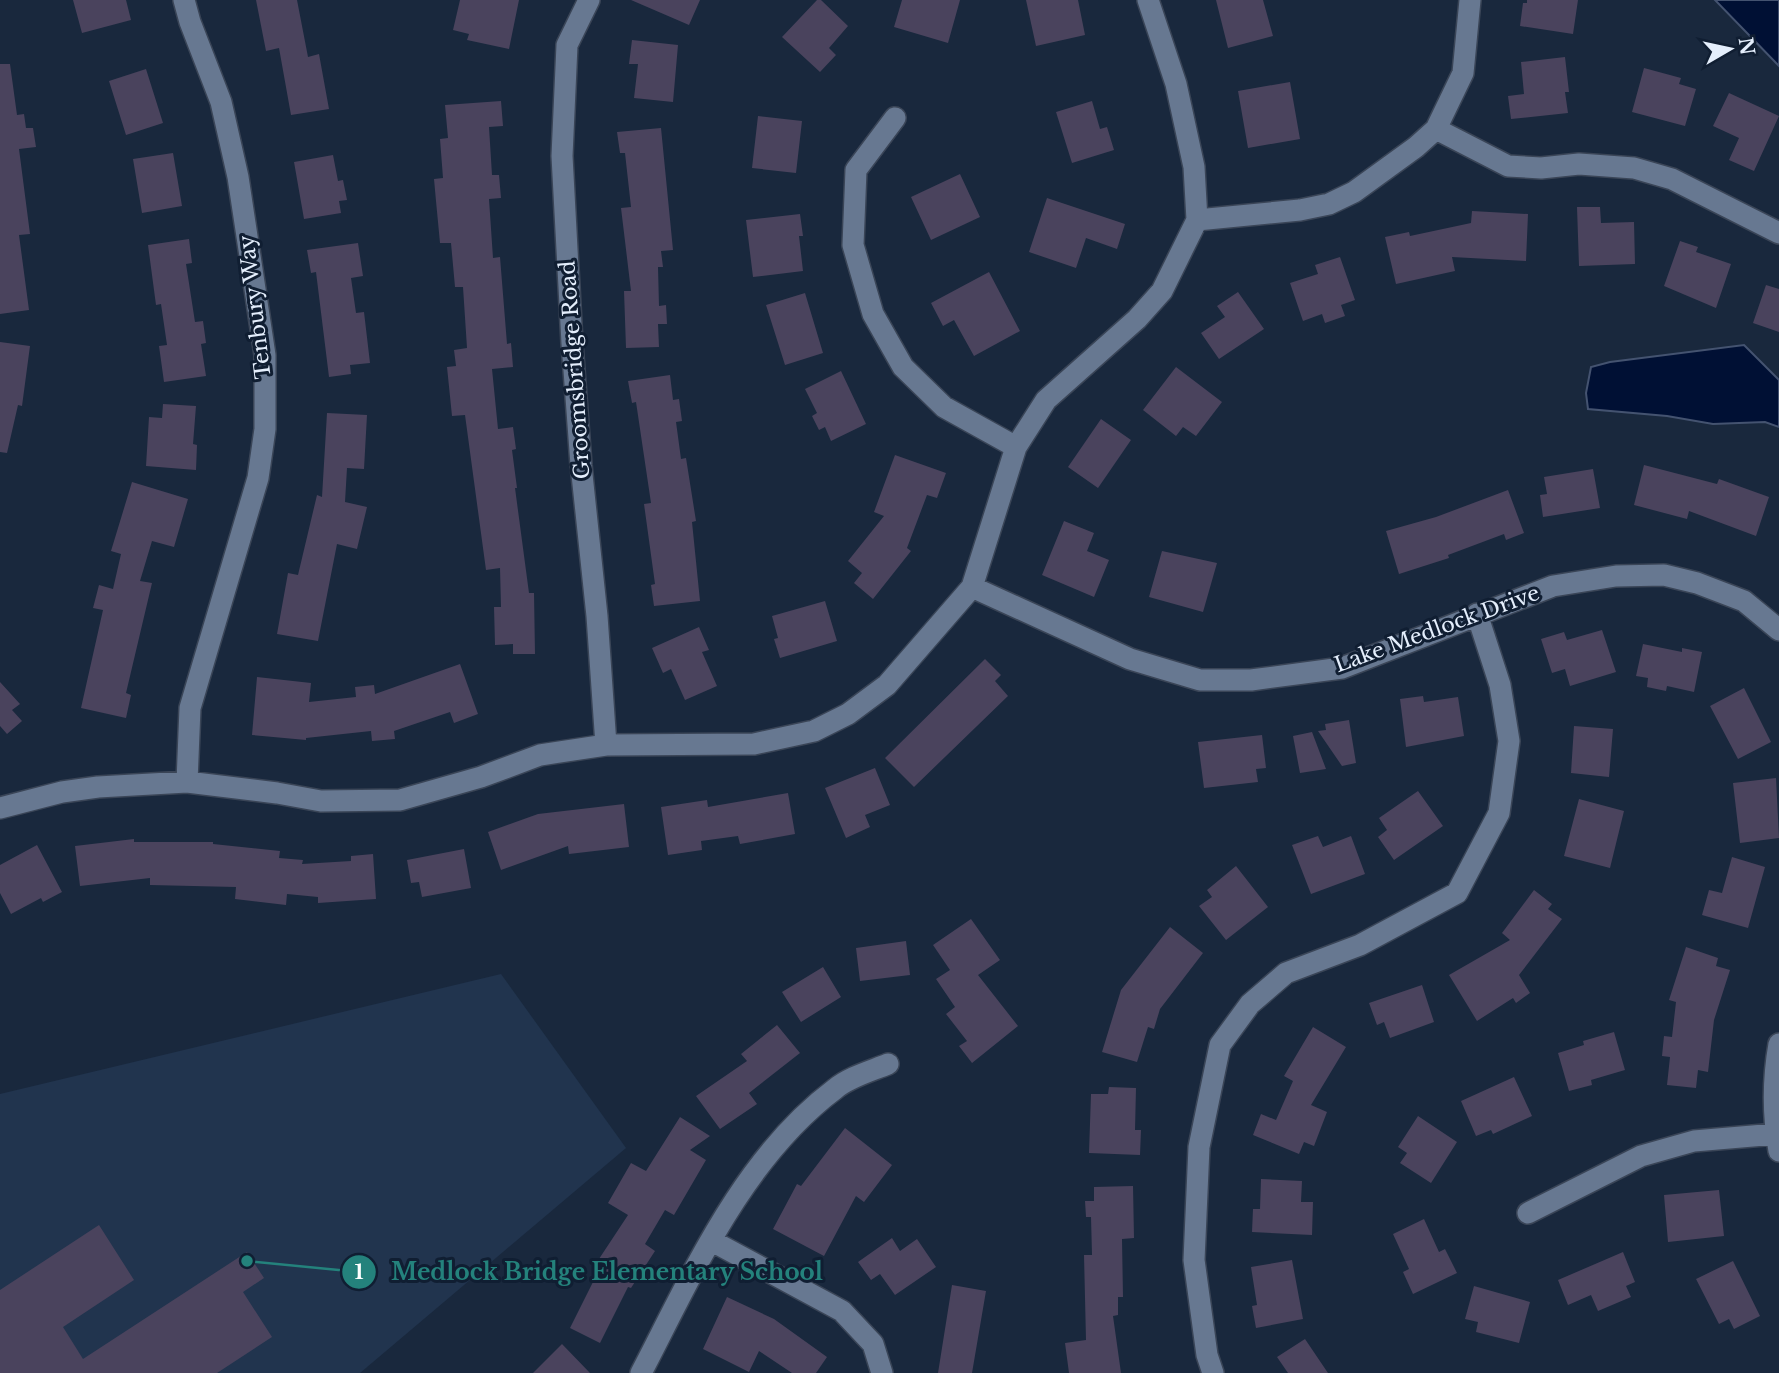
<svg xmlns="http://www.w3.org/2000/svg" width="1779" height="1373" font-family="'Libre Baskerville',serif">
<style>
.built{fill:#21344e}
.water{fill:#001034;stroke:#445370;stroke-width:2}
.building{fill:#4a435d}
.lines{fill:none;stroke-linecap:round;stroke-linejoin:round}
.minor-casing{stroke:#3a4557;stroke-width:24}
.minor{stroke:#677891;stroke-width:21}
.labels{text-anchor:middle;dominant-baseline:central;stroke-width:6;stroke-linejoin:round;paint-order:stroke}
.street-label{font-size:21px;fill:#e4eefc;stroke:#101e32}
.leader{fill:none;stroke:#24827c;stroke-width:2.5}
.callout-dot{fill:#24827c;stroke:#101e32;stroke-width:2.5}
.mark-label{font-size:21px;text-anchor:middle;font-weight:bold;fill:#fff}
.callout-label{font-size:23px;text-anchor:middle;font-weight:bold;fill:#24827c;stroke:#101e32;stroke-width:6;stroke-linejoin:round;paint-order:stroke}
</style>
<rect width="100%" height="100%" fill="#19283d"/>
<path class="built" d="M 501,974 L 626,1148 L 360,1373 L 0,1373 L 0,1094 Z"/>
<path class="water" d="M 1715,0 L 1779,0 L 1779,66 Z
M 1744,345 L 1779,380 L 1779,427 L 1765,422 L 1713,424 L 1667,416 L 1588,409 L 1586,393 L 1591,367 L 1610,362 Z"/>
<path class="building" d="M 73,0 L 126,0 L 131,20 L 82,33 Z
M 256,0 L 297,0 L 308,57 L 319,54 L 329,109 L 291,115 L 279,48 L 266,51 Z
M 460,0 L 519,0 L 509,49 L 467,40 L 469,34 L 453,30 Z
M 631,0 L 700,0 L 689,25 Z
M 817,0 L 821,0 L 848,26 L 829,48 L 836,55 L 820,72 L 782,37 Z
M 902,0 L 960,0 L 948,43 L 894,27 Z
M 1026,0 L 1078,0 L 1085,35 L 1036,46 Z
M 1216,0 L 1263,0 L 1273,36 L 1228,48 Z
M 1527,0 L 1578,0 L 1573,34 L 1520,26 L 1523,3 L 1527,3 Z
M 632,40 L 678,45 L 673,102 L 634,98 L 638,64 L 629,64 Z
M 1565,57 L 1569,92 L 1565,92 L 1568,113 L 1511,119 L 1508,96 L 1524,94 L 1521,62 Z
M 0,64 L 10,64 L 17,115 L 24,114 L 26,128 L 33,128 L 36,147 L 19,149 L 30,234 L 19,235 L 29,310 L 0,314 Z
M 1644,68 L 1681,78 L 1679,84 L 1696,89 L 1685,126 L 1632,112 Z
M 146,69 L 163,123 L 126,135 L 109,81 Z
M 1290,82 L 1300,139 L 1248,148 L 1238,91 Z
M 1729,93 L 1779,116 L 1754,171 L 1729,160 L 1739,138 L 1713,126 Z
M 501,101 L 503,126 L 489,127 L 492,175 L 499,175 L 501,198 L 489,199 L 493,258 L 500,257 L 507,344 L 511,343 L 513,367 L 492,369 L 498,429 L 513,427 L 516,449 L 512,450 L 517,488 L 515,488 L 529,593 L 534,593 L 535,654 L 513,654 L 513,644 L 495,645 L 494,607 L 501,607 L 500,568 L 486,570 L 465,415 L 452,416 L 447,367 L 456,366 L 454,350 L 467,348 L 463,287 L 455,287 L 451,243 L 440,243 L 436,201 L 434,179 L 443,178 L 440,139 L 448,138 L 445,105 Z
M 1092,101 L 1100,129 L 1107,127 L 1114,150 L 1072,163 L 1056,112 Z
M 758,116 L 802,121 L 796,173 L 752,168 Z
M 661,128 L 673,250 L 661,251 L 663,267 L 658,267 L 659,306 L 666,305 L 667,324 L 658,324 L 659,347 L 626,348 L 624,291 L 631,291 L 621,208 L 631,207 L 625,153 L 620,153 L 617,132 Z
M 173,153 L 182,206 L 142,213 L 133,159 Z
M 333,155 L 338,181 L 343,180 L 347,200 L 339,201 L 341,213 L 304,219 L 294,162 Z
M 960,174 L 980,217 L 931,240 L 911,197 Z
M 1047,198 L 1125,224 L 1117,249 L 1086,238 L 1076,268 L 1029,252 Z
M 1577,207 L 1600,207 L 1601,223 L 1634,222 L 1635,264 L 1579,266 Z
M 1472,211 L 1528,214 L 1526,261 L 1452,257 L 1455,271 L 1396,284 L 1385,237 L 1409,232 L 1410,236 L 1471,223 Z
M 800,214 L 803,236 L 799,236 L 803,271 L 753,277 L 746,220 Z
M 189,239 L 192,263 L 186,264 L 195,322 L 203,321 L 206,343 L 201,344 L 206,376 L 164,382 L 159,346 L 167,345 L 161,304 L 156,305 L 148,245 Z
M 1680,241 L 1698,247 L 1696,252 L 1731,264 L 1716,308 L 1664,286 Z
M 358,243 L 363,276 L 351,278 L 356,313 L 364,312 L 370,363 L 350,365 L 351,374 L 329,377 L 316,272 L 311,273 L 307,250 Z
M 1340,257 L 1355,300 L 1341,305 L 1345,316 L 1325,323 L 1322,314 L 1303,321 L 1290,283 L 1318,274 L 1315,265 Z
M 989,272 L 1020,331 L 974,356 L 954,320 L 943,326 L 931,303 Z
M 1766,285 L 1779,289 L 1779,332 L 1753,323 Z
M 1238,292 L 1264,329 L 1219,359 L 1201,333 L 1225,317 L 1217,306 Z
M 805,293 L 823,353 L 785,365 L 766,305 Z
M 0,342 L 30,346 L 22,406 L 18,405 L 7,453 L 0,452 Z
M 1176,367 L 1222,402 L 1196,436 L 1183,427 L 1176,436 L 1143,410 Z
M 841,371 L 866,424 L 831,441 L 825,427 L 819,430 L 812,416 L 817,413 L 805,389 Z
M 670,375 L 673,400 L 679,399 L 682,421 L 676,422 L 681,459 L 686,458 L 696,521 L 692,522 L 700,601 L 654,606 L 651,585 L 655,584 L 644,504 L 651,503 L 636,402 L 632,403 L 628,381 Z
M 163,404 L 196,406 L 193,444 L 197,445 L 196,470 L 146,466 L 149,417 L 162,418 Z
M 327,413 L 367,415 L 364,469 L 347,468 L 345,502 L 367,507 L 357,549 L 337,544 L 318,641 L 277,634 L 288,573 L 298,575 L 317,495 L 322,497 Z
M 1101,419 L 1131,440 L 1098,488 L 1068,467 Z
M 895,455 L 946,473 L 937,498 L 927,495 L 907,548 L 911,551 L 873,599 L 854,583 L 862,573 L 848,561 L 884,516 L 874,512 Z
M 1644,465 L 1717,484 L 1719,479 L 1769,497 L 1756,536 L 1689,511 L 1687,519 L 1634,505 Z
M 1593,469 L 1600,508 L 1543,517 L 1540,495 L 1547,494 L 1544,477 Z
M 132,482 L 188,499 L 174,547 L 152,541 L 140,581 L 152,583 L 126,693 L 131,695 L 126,718 L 81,708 L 103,610 L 93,608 L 99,585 L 113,589 L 121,554 L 111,551 Z
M 1508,490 L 1524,533 L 1506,540 L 1504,534 L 1448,555 L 1449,558 L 1399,574 L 1386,531 L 1436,517 Z
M 1064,521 L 1094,533 L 1087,551 L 1109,560 L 1094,597 L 1042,575 Z
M 1162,551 L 1217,563 L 1203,612 L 1149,597 Z
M 825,601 L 837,641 L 780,658 L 774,639 L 778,638 L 772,616 Z
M 699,627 L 709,650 L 702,652 L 717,686 L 685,700 L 671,669 L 663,673 L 652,648 Z
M 1602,630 L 1616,672 L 1570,686 L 1565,669 L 1552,673 L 1541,639 L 1564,632 L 1567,640 Z
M 1643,644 L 1682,652 L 1682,648 L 1702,652 L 1694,692 L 1667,686 L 1666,691 L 1647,687 L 1648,678 L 1636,676 Z
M 985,659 L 1001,675 L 995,681 L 1008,696 L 914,787 L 885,758 Z
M 460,664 L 478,714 L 454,723 L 450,712 L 394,731 L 395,739 L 372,741 L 371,731 L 306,738 L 306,740 L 252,735 L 257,677 L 311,683 L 309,702 L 356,697 L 355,687 L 374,685 L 375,694 Z
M 0,682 L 20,704 L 12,710 L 22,721 L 7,734 L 0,726 Z
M 1744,688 L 1771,742 L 1738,759 L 1710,706 Z
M 1423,696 L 1424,702 L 1458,697 L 1464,736 L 1406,747 L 1400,699 Z
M 1349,720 L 1356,763 L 1342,766 L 1318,731 L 1326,730 L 1325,724 Z
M 1574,726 L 1613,729 L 1609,777 L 1571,773 Z
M 1312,732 L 1326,769 L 1300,773 L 1293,736 Z
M 1262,735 L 1266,768 L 1256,769 L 1258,782 L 1204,788 L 1198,742 Z
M 875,768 L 890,805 L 865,815 L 870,827 L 846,838 L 825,788 Z
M 1776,778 L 1779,838 L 1740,843 L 1733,783 Z
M 1418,791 L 1443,826 L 1394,860 L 1378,837 L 1387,830 L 1379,818 Z
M 788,793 L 795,834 L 740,844 L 738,836 L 701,841 L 702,850 L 668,855 L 661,807 L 707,800 L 708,807 Z
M 1579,799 L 1624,811 L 1610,868 L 1564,856 Z
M 624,804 L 629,847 L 569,854 L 568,846 L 501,870 L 488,832 L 538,814 Z
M 1318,836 L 1323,847 L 1351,836 L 1365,874 L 1311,894 L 1292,845 Z
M 134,839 L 134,842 L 213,842 L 213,844 L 280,851 L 279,858 L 303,860 L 302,864 L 351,861 L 351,856 L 373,854 L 376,899 L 318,903 L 318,897 L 287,894 L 286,905 L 235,899 L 236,887 L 150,885 L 150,878 L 80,886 L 75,846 Z
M 37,845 L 62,892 L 43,902 L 41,898 L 11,914 L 0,893 L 0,865 Z
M 464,849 L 471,888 L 422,897 L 419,882 L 411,883 L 407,860 Z
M 1732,857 L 1765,867 L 1748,928 L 1702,915 L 1709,890 L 1722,893 Z
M 1236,866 L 1268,907 L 1226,940 L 1199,906 L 1212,897 L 1207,890 Z
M 1534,890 L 1552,904 L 1548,909 L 1562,919 L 1519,975 L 1530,993 L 1516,1003 L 1513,998 L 1477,1021 L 1449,975 L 1510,940 L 1502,933 Z
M 971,919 L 1000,960 L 978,975 L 1018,1026 L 972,1063 L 959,1046 L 967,1041 L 946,1014 L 955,1007 L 936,979 L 950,970 L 933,945 Z
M 1170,927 L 1203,953 L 1160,1009 L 1154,1029 L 1148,1027 L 1137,1062 L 1102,1052 L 1121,990 Z
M 906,941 L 910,975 L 860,981 L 856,948 Z
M 1686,947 L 1718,958 L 1716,966 L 1730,970 L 1714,1020 L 1708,1072 L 1698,1070 L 1696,1088 L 1667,1085 L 1670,1057 L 1662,1056 L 1664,1036 L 1672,1037 L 1676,1002 L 1669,1000 Z
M 823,967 L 841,997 L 801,1022 L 782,992 Z
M 1422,985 L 1434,1022 L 1390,1038 L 1384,1022 L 1377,1025 L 1369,1003 Z
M 777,1025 L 800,1053 L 749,1093 L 757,1104 L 720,1129 L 696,1096 L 747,1061 L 741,1054 Z
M 1313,1027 L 1346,1047 L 1311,1105 L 1327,1112 L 1314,1146 L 1304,1142 L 1299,1154 L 1253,1135 L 1261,1114 L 1276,1120 L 1293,1081 L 1284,1076 Z
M 1614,1032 L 1625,1070 L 1591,1080 L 1592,1085 L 1569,1091 L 1558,1053 L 1584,1045 L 1583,1041 Z
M 1514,1077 L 1532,1116 L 1493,1134 L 1491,1130 L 1476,1136 L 1461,1101 Z
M 1109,1087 L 1136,1088 L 1135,1130 L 1141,1130 L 1140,1155 L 1089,1153 L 1091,1094 L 1108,1094 Z
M 1418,1116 L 1457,1142 L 1431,1183 L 1400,1163 L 1407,1153 L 1398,1147 Z
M 680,1117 L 710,1136 L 690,1150 L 706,1160 L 674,1215 L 665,1210 L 645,1244 L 655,1251 L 631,1288 L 628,1287 L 600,1343 L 570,1328 L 600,1268 L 595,1265 L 628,1215 L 608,1203 L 631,1163 L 646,1171 Z
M 845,1128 L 892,1165 L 864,1202 L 856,1196 L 824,1256 L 773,1229 L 797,1184 L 801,1186 Z
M 1261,1179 L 1302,1181 L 1301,1202 L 1313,1202 L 1312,1235 L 1252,1232 L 1253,1209 L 1260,1209 Z
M 1133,1186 L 1134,1238 L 1122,1239 L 1123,1297 L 1118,1297 L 1118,1315 L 1113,1316 L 1121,1373 L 1069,1373 L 1065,1343 L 1086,1340 L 1084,1255 L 1092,1255 L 1091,1217 L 1086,1217 L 1085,1201 L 1094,1201 L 1094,1187 Z
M 1719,1190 L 1724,1236 L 1668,1242 L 1664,1195 Z
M 1424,1219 L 1439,1252 L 1445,1249 L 1457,1273 L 1413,1294 L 1403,1272 L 1409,1269 L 1393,1234 Z
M 99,1225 L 134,1280 L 63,1327 L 83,1359 L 247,1252 L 264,1278 L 243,1292 L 272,1337 L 217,1373 L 0,1373 L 0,1290 Z
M 892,1238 L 900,1251 L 917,1239 L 936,1267 L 895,1295 L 880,1274 L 871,1280 L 858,1262 Z
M 1623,1252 L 1635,1282 L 1626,1286 L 1631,1297 L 1598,1311 L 1591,1295 L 1568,1305 L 1558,1280 Z
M 1292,1260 L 1303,1319 L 1256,1328 L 1252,1306 L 1257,1305 L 1251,1267 Z
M 1733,1261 L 1760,1316 L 1734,1329 L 1729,1319 L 1719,1324 L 1696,1279 Z
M 952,1285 L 986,1291 L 972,1373 L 938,1373 Z
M 1474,1286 L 1530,1302 L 1519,1343 L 1476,1332 L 1478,1322 L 1465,1319 Z
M 727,1297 L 774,1319 L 827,1357 L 816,1373 L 792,1373 L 759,1351 L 749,1372 L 703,1349 Z
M 1305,1339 L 1328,1373 L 1288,1373 L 1277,1357 Z
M 562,1344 L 590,1373 L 533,1373 Z"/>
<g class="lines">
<defs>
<path id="minor" d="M 184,0 L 190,22 L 221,102 L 238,177 L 265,355 L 265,429 L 258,478 L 190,708 L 187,782
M 589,0 L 567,45 L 562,156 L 572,343 L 581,465 L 597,616 L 606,745
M 895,118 L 856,170 L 853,245 L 873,314 L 903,367 L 944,407 L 1016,447
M 1436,129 L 1508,166 L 1541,168 L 1579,164 L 1634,168 L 1672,179 L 1779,233
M 1197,220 L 1300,210 L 1329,204 L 1354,192 L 1416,147 L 1436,129 L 1463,73 L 1470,0
M 972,587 L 1130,659 L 1200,680 L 1251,680 L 1342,668 L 1553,586 L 1616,576 L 1664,575 L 1697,583 L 1744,601 L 1779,630
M 0,808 L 62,792 L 98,787 L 187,782 L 277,793 L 321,801 L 400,800 L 481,777 L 540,755 L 606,745 L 754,744 L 814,731 L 848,714 L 887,685 L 972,587 L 1016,447 L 1046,400 L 1137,319 L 1162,291 L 1197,220 L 1194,167 L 1176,84 L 1148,0
M 1779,1044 C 1773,1078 1773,1117 1779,1151
M 1528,1213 L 1641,1156 L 1694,1141 L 1776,1134
M 712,1241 L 842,1311 L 873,1344 L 882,1373
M 641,1373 C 693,1273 743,1158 835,1089 C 849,1077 871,1071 888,1064
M 1213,1373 L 1207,1355 L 1194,1260 L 1199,1147 L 1220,1045 L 1250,1004 L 1286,973 L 1360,945 L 1457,893 L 1499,813 L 1509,741 L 1500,685 L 1477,614"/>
</defs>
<use href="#minor" class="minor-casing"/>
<use href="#minor" class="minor"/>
</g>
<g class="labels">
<g class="street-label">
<text transform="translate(255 307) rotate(-97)">Tenbury Way</text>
<text transform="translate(575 370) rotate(-94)">Groomsbridge Road</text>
<text transform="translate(1437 629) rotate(-20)">Lake Medlock Drive</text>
</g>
</g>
<path class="leader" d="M247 1261L359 1272"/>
<g class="callout-dot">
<circle cx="247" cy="1261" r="7"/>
<circle cx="359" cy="1272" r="18"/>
</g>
<g class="mark-label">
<text x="359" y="1279">1</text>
</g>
<g class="callout-label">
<text x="607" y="1280">Medlock Bridge Elementary School</text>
</g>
<g transform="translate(1730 49) rotate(81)" stroke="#101e32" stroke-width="5" paint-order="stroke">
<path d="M0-5L12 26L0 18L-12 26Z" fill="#e4eefc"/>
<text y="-10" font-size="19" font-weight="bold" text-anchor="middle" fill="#e4eefc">N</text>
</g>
</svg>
